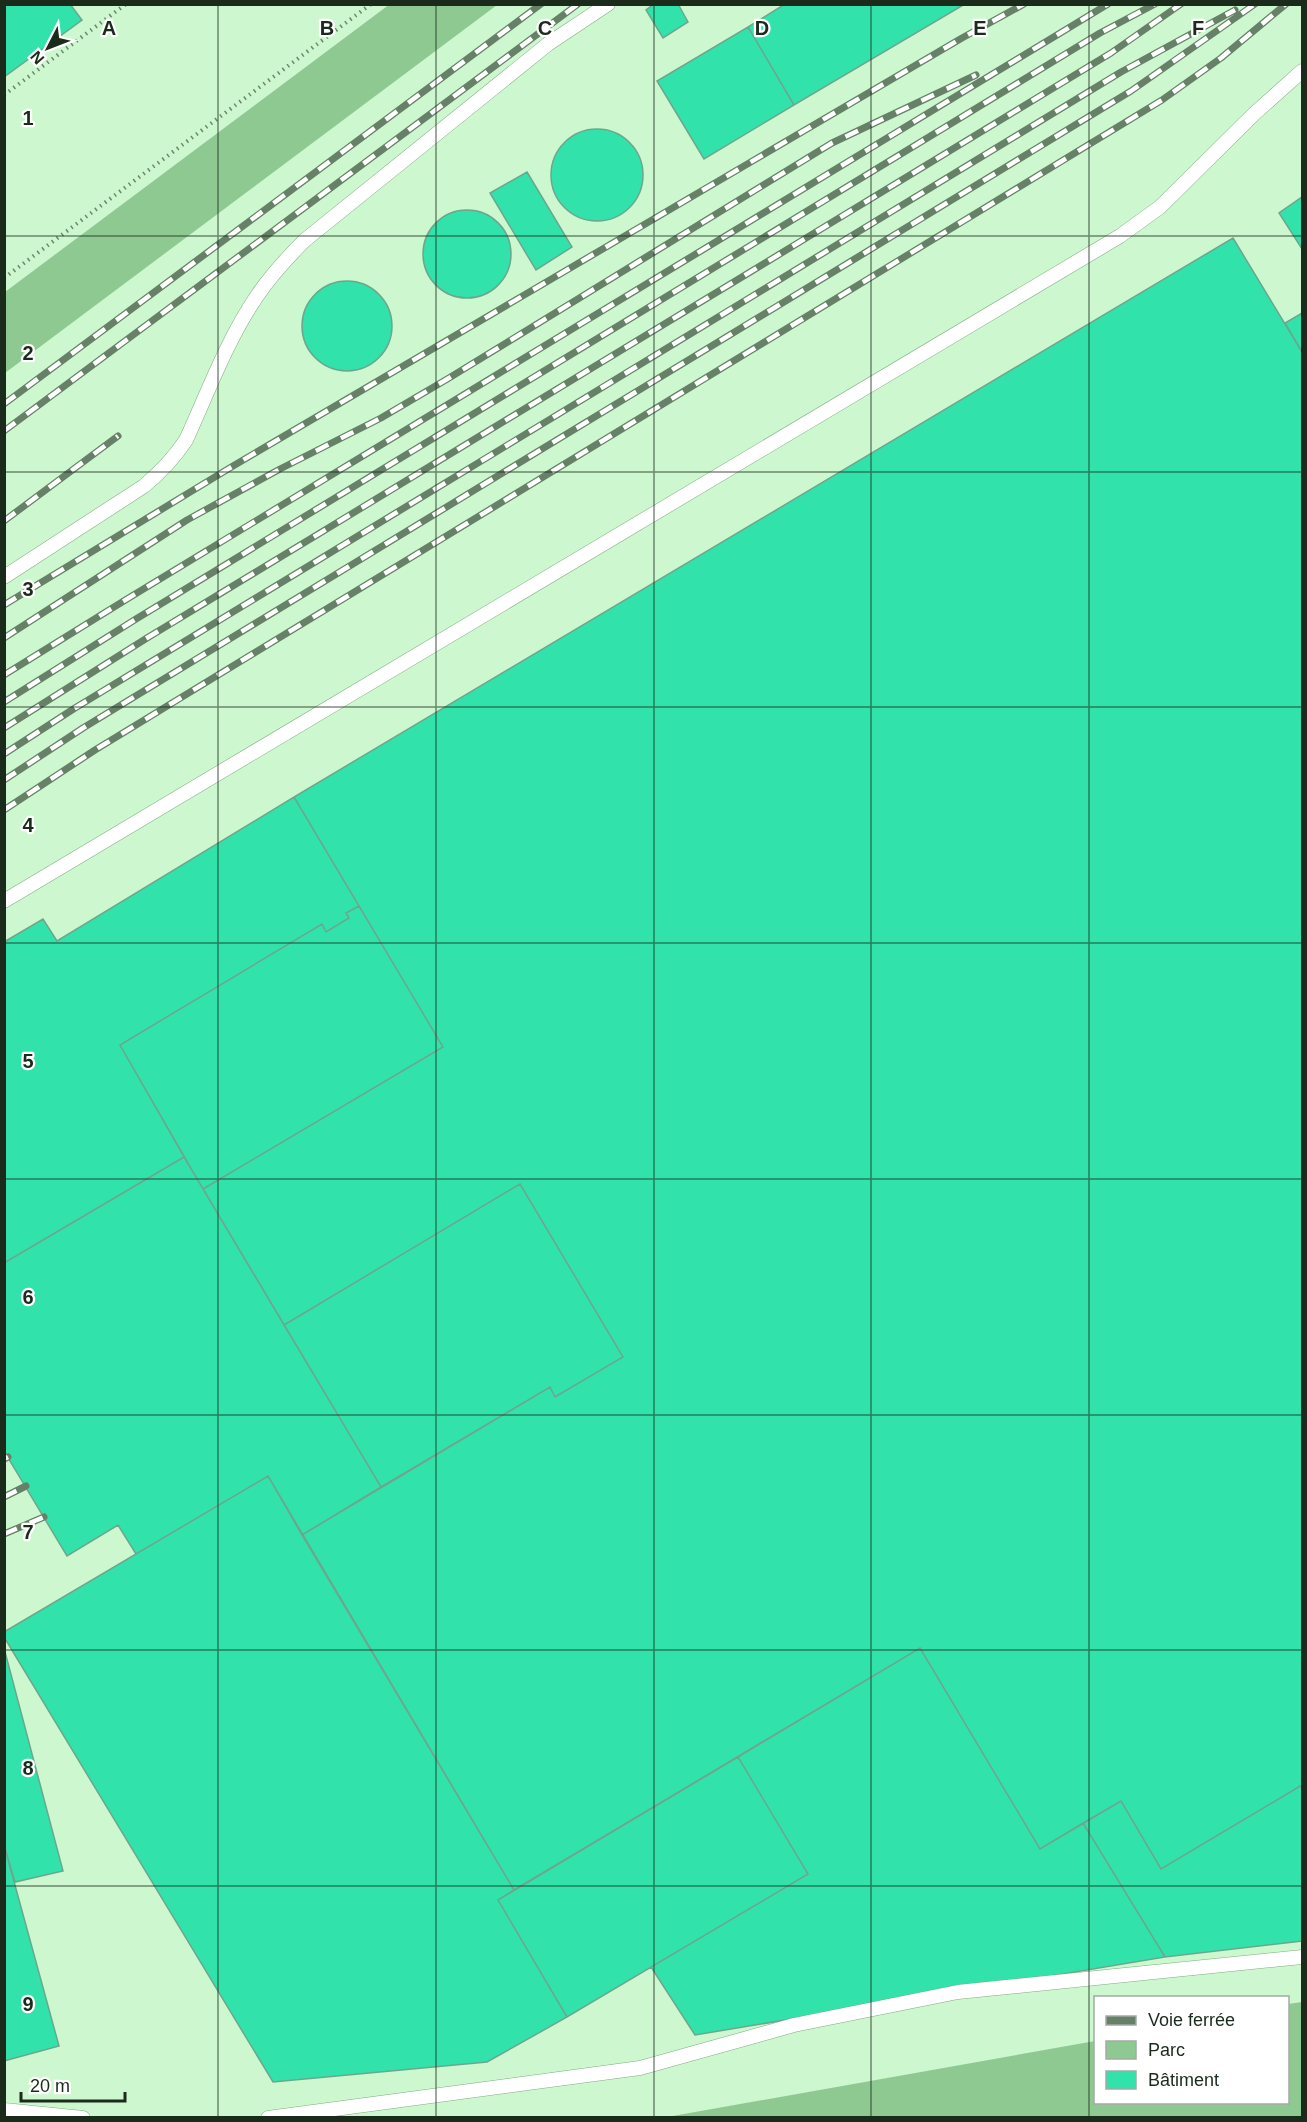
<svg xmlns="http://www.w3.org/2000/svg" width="1307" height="2122" font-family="Helvetica,sans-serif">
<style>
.green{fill:#8fc992}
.building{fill:#31e3ab;stroke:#6da68e;stroke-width:1.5}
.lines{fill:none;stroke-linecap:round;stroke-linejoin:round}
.service-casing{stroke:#83ab85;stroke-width:15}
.path{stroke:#6c886d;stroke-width:4;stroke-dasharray:1.5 4.5;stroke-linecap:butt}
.service{stroke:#fff;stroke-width:14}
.rail-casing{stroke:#668167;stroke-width:7}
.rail{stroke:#fff;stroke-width:4.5;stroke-dasharray:14;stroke-linecap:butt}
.grid{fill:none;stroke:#1a2a1b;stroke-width:1.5;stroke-opacity:0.55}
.grid-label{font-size:20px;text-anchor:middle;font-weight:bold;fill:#1a2a1b;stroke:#fff;stroke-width:4.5;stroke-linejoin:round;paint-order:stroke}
</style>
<rect width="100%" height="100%" fill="#cdf7ce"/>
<path class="green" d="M 390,4 L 497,5 L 5,373 L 5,292 Z
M 1302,2002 L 1302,2117 L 667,2117 L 1095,2041 L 1096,2102 L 1288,2102 L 1288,2004 Z"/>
<path class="building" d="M 4,4 L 70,4 L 82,20 L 4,77 Z
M 654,4 L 678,4 L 688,22 L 663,38 L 646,10 Z
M 785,4 L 965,4 L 794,105 L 748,27 Z
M 748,27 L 794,105 L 704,159 L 657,81 Z
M551 175a46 46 0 1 1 92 0a46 46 0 1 1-92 0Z
M 527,172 L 572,247 L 536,270 L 490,193 Z
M 1302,197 L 1302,249 L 1279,213 Z
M423 254a44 44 0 1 1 88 0a44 44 0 1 1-88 0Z
M 1233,238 L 1302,352 L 1302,1785 L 1161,1869 L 1121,1801 L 1040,1849 L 920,1648 L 514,1890 L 302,1535 L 550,1387 L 555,1397 L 623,1357 L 520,1184 L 284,1325 L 203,1189 L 443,1047 L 294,797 Z
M302 326a45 45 0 1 1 90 0a45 45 0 1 1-90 0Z
M 1302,313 L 1302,352 L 1285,323 Z
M 294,797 L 359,906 L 346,913 L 349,918 L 326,932 L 322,924 L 120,1045 L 184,1157 L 4,1263 L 4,942 L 43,919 L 57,941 Z
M 359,906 L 443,1047 L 203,1189 L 120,1045 L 322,924 L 326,932 L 349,918 L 346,913 Z
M 184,1157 L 381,1487 L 302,1535 L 268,1476 L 136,1554 L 118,1525 L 67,1556 L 4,1451 L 4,1263 Z
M 520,1184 L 623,1357 L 555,1397 L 550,1387 L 381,1487 L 284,1325 Z
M 268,1476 L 514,1890 L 498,1900 L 567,2017 L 487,2062 L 273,2082 L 4,1637 L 4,1632 Z
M 4,1648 L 63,1871 L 15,1882 L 4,1845 Z
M 920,1648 L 1040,1849 L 1083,1823 L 1165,1957 L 695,2035 L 651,1967 L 808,1874 L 738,1757 Z
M 738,1757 L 808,1874 L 567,2017 L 498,1900 Z
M 1302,1785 L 1302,1941 L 1165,1957 L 1083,1823 L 1121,1801 L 1161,1869 Z
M 4,1845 L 59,2046 L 4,2061 Z"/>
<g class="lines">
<defs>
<path id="service" d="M 4,577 L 144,486 C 161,472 174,458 186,440 C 208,392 227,340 257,296 C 271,275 287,258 305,240 L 548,44 L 608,4
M 4,901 L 1120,236 L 1160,207 L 1255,113 L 1302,71
M 4,2110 L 83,2118
M 268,2118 L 640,2068 L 794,2025 L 958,1992 L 1302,1957"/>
</defs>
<use href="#service" class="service-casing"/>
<path class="path" d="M 4,95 L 126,4
M 4,278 L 371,4"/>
<use href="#service" class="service"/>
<defs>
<path id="rail" d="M 4,404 L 541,4
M 4,431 L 578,4
M 4,521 L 118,436
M 4,605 L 233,466 L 962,38 L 1024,4
M 4,638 L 187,520 L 280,469 L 381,418 L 449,378 L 832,143 L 976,75
M 4,675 L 127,599 L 1108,4
M 4,702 L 136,619 L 1100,33 L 1155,4
M 4,728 L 147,638 L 1111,53 L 1181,4
M 4,754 L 75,708 L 1121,72 L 1235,10
M 4,780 L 83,728 L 1131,91 L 1255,4
M 4,810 L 95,750 L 1162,100 L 1221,58 L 1286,4
M 4,1459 L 8,1457
M 4,1497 L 26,1486
M 4,1534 L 44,1517"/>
</defs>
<use href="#rail" class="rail-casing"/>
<use href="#rail" class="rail"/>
</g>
<path class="grid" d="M 218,4 L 218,2118M 436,4 L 436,2118M 654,4 L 654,2118M 871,4 L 871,2118M 1089,4 L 1089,2118M 4,236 L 1302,236M 4,472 L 1302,472M 4,707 L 1302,707M 4,943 L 1302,943M 4,1179 L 1302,1179M 4,1415 L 1302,1415M 4,1650 L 1302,1650M 4,1886 L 1302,1886"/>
<g class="grid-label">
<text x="109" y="35">A</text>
<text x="327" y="35">B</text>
<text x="545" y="35">C</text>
<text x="762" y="35">D</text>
<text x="980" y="35">E</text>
<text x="1198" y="35">F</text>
<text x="28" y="125">1</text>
<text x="28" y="360">2</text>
<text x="28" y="596">3</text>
<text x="28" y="832">4</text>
<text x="28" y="1068">5</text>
<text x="28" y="1304">6</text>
<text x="28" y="1539">7</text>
<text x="28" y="1775">8</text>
<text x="28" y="2011">9</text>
</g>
<rect width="1307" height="2122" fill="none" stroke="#1a2a1b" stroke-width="12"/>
<rect x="1094" y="1996" width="195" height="108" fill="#ffffff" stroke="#a3aaa4" stroke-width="1.5"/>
<rect x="1106" y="2016" width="30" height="9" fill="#668167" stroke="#a3aaa4" stroke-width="1.5"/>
<text x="1148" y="2026" font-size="18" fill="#1a2a1b">Voie ferrée</text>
<rect x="1106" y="2041" width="30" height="18" fill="#8fc992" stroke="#a3aaa4" stroke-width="1.5"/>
<text x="1148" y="2056" font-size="18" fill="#1a2a1b">Parc</text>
<rect x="1106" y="2071" width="30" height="18" fill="#31e3ab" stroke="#a3aaa4" stroke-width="1.5"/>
<text x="1148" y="2086" font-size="18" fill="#1a2a1b">Bâtiment</text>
<g transform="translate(48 48) rotate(228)" stroke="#ffffff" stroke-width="4.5" paint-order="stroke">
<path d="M0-4.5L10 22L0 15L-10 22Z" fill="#1a2a1b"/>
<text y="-9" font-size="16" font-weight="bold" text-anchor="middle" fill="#1a2a1b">N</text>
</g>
<path d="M21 2092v9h104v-9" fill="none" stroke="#1a2a1b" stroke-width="3"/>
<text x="30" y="2092" font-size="18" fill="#1a2a1b" stroke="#ffffff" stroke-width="4.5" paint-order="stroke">20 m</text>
</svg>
